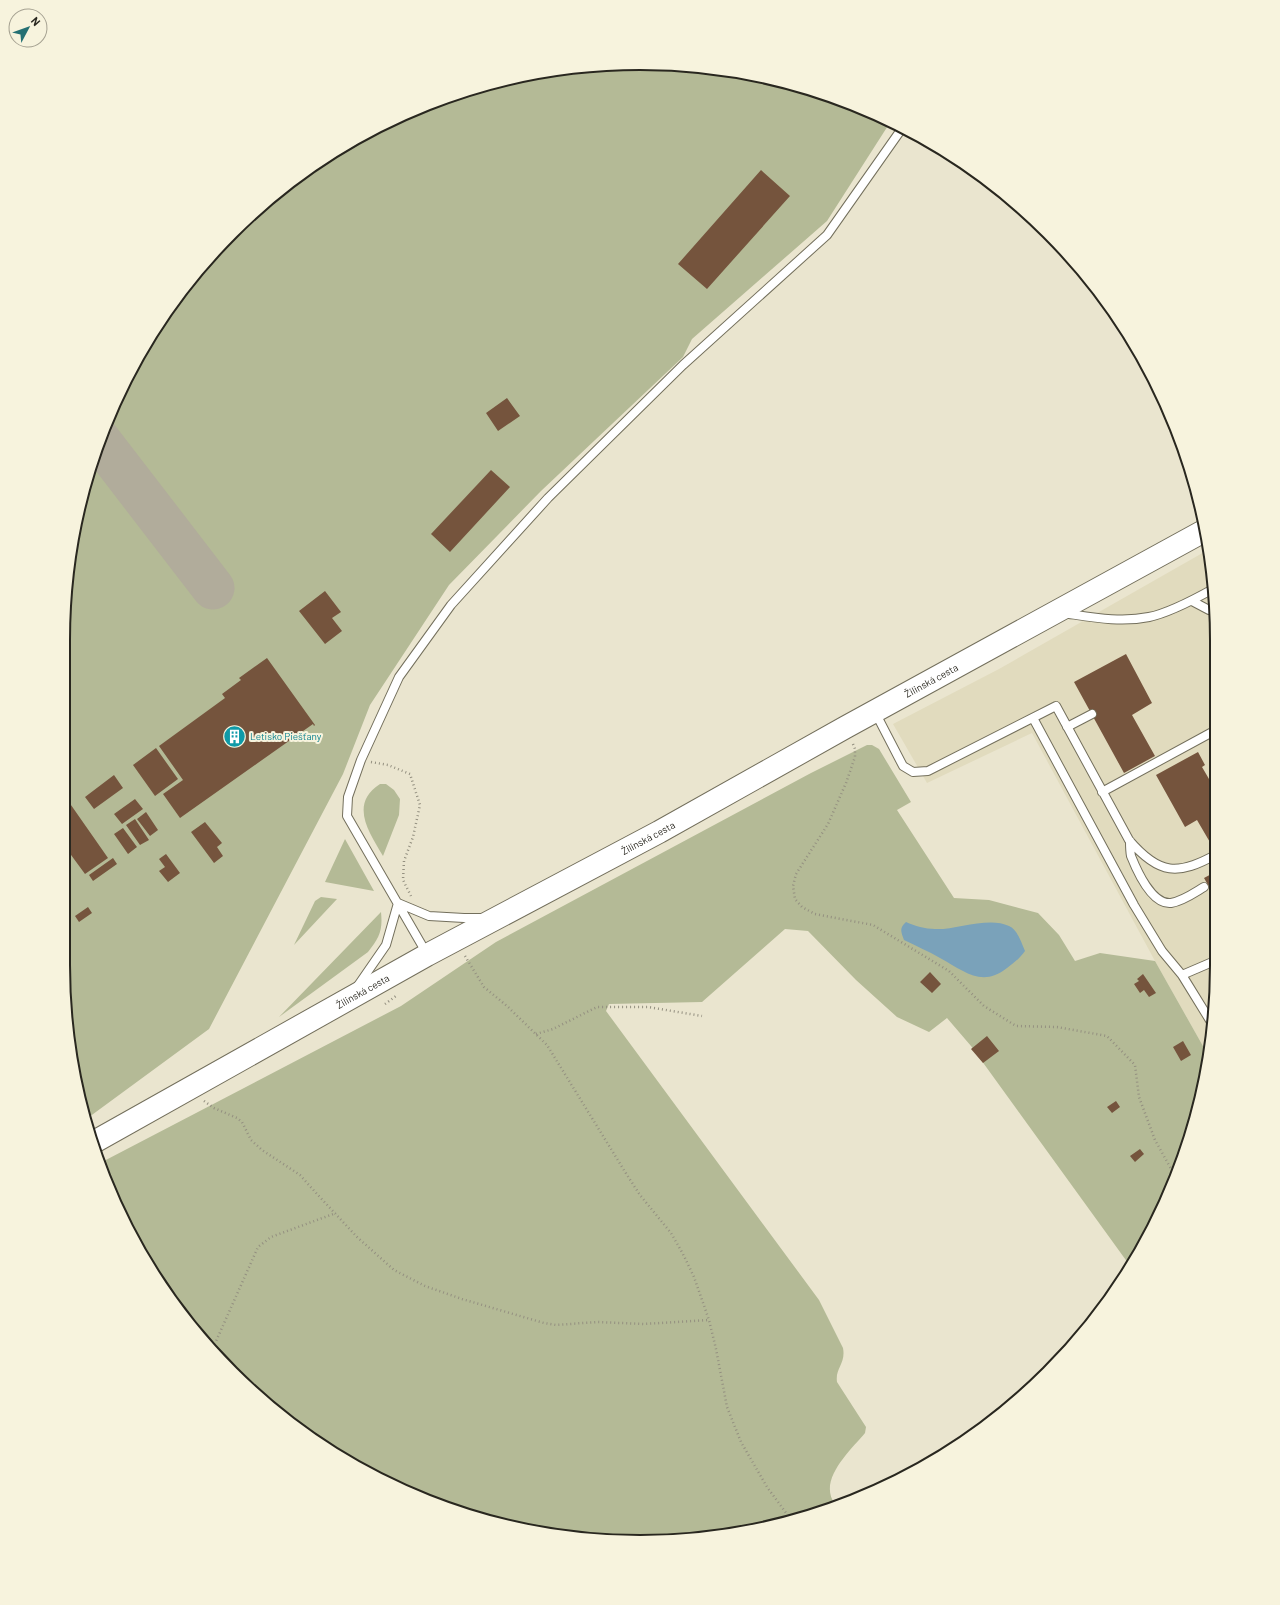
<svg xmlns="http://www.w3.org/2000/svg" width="1280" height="1605" font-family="Barlow,sans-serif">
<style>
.built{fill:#e1dbbe}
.green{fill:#b4ba96}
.water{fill:#7aa2ba}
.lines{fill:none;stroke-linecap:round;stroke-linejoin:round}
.taxiway{stroke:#b1ac9b;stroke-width:43}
.building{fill:#75543d}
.service-casing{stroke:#736f5c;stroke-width:10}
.primary-casing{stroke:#736f5c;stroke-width:24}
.path{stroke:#949080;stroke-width:2.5;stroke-dasharray:1 3;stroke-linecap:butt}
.service{stroke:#fff;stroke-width:8}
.primary{stroke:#fff;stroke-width:22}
.labels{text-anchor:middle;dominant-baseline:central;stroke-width:4;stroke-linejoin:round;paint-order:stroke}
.street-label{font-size:10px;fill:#29271f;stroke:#f7f3dd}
.culture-label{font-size:10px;fill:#0d838f;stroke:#f7f3dd;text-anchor:start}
.rim{fill:none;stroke:#29271f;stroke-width:2}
</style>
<rect width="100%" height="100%" fill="#eae5cf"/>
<path class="built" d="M 1206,551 L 1216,602 L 1217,965 L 1208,1055 L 1155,961 L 1032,733 L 927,783 L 893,724 L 999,669 Z"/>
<path class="green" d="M 678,64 L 790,83 L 891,121 L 827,221 L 692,339 L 683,357 L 541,491 L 449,585 L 370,705 L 343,774 L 209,1029 L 85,1120 L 83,1114 L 63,965 L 64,602 L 94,454 L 140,352 L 206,260 L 260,206 L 352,140 L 455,94 L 565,68 Z
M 867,745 L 872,745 L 879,749 L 911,802 L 897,810 L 954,898 L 989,900 L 1038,913 L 1059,935 L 1075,961 L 1100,953 L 1155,961 L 1208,1055 L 1206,1077 L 1173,1186 L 1128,1263 L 971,1046 L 947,1018 L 929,1032 L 897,1017 L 856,980 L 808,931 L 785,929 L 702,1002 L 609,1004 L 606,1011 L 819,1300 L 843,1348 C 846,1364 835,1368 837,1382 L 866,1427 L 865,1433 C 851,1450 817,1480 835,1504 L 789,1522 L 640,1542 L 490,1522 L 351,1465 L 232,1373 L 140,1253 L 102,1162 L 401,1006 L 496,942 L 811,773 Z
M 380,784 L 386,784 L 394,790 L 400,799 L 399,815 L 383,856 C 369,832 349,804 380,784 Z
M 345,839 L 374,891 L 325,882 Z
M 321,897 L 337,899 L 294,945 L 315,901 Z
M 381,912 C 383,931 379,938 368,952 L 279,1017 Z"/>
<path class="water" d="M 906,922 C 915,926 925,929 935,929 C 956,930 989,916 1009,926 C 1018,930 1021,942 1025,951 C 1020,958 1014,963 1007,968 C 982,988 964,971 940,958 C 928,951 916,946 904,940 C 901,932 899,928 906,922 Z"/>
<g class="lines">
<path class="taxiway" d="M 100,441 L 213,588"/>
</g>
<path class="building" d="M 761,170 L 790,196 L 707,289 L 678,264 Z
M 507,398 L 520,416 L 498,431 L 486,413 Z
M 491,470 L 510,487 L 450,552 L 431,534 Z
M 325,591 L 341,612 L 332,618 L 342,631 L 325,644 L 299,611 Z
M 1126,654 L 1152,703 L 1132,715 L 1155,756 L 1124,773 L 1074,682 Z
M 267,658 L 315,725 L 314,726 L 313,724 L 180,818 L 163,794 L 183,780 L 159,746 L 225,698 L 222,694 L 241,680 L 239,678 Z
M 156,748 L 178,779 L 155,796 L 133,765 Z
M 1198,752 L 1205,765 L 1202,767 L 1209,779 L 1216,774 L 1217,841 L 1211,844 L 1197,820 L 1185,827 L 1156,775 Z
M 64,763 L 71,773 L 64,779 Z
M 114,775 L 123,788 L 94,809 L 85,797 Z
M 64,795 L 108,858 L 85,874 L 63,844 Z
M 135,799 L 143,809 L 122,824 L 114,814 Z
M 146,812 L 158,830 L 150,836 L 137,819 Z
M 135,819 L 149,840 L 140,845 L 126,825 Z
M 205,822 L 222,843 L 217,847 L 223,856 L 214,863 L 191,832 Z
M 123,828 L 137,847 L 128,854 L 114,834 Z
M 166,854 L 180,873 L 168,882 L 159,871 L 165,867 L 159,859 Z
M 113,858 L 117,864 L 93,881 L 89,875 Z
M 1217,871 L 1217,890 L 1212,892 L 1204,878 Z
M 63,903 L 68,909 L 63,912 Z
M 88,907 L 92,913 L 79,922 L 75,916 Z
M 930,972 L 941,984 L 932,993 L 920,982 Z
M 1143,974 L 1156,993 L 1149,997 L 1144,990 L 1140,993 L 1134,984 L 1139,981 L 1137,979 Z
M 987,1036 L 999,1051 L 983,1063 L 971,1049 Z
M 1183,1041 L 1191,1055 L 1181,1061 L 1173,1047 Z
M 1116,1101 L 1120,1107 L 1112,1113 L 1107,1107 Z
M 1140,1149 L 1144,1154 L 1135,1162 L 1130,1156 Z"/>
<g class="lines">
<defs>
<path id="service" d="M 1192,601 L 1209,610 L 1216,607
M 1063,613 C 1091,617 1120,623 1149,617 C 1169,613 1195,599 1213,589
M 875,712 L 903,766 L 913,772 L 928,771 L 1056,706 L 1129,840 C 1159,875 1178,876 1217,854
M 1033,718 L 1134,905 L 1162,951 L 1182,975 L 1211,1022
M 1067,727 L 1092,714
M 1102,792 L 1216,730
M 1130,841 C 1130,846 1130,851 1131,856 C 1137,871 1152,905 1171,903 C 1183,901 1194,893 1204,887
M 427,954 L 347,816 L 348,797 L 361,760 L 399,677 L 451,605 L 548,498 L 683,365 L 827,235 L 903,127
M 1182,975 L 1217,960
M 357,987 L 386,945 L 398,903 L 429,916 L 464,918 L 484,918"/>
<g id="primary">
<path id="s1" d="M 94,1142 L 427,955 L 659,832 L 846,727 L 1202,532"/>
</g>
</defs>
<use href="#service" class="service-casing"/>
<use href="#primary" class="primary-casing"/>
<path class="path" d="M 853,744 L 855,749 L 855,757 L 846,783 L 828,824 L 796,874 L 793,886 L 795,899 L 802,907 L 815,914 L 873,925 L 949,971 L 984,1006 L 1016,1026 L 1057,1027 L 1107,1036 L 1135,1065 L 1139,1097 L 1155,1140 L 1170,1167 L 1176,1175
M 371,762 L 388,765 L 410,774 L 420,805 L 413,837 L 404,861 L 403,880 L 411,896
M 465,956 L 484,987 L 507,1006 L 547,1045 L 627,1175 L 640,1195 L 671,1233 L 683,1254 L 694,1277 L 709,1320 L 716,1349 L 727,1407 L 741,1442 L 767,1487 L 792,1521
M 385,1004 L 396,996
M 536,1034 L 553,1029 L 597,1007 L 648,1007 L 702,1016
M 204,1101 L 214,1108 L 237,1118 L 242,1122 L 251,1140 L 262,1150 L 300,1175 L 317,1194 L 357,1237 L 394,1270 L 425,1286 L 462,1299 L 544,1323 L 556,1325 L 597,1322 L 644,1324 L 709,1320
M 213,1348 L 258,1247 L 271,1237 L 336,1213"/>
<use href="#service" class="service"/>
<use href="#primary" class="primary"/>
</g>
<defs>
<symbol id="building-disc" viewBox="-11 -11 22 22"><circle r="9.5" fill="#0f9aa8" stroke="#f7f3dd"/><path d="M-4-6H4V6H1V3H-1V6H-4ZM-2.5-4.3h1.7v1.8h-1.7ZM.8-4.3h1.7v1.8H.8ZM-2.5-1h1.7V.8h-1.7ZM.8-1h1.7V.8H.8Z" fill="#fff"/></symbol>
</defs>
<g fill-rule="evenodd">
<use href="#building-disc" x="222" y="724" width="25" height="25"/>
</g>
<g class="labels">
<g class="street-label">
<text stroke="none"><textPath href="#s1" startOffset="956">Žilinská cesta</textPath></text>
<text stroke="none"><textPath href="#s1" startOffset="632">Žilinská cesta</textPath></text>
<text stroke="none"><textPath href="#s1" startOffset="308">Žilinská cesta</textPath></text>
</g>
<g class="culture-label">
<text x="250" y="736">Letisko Piešťany</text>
</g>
</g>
<path d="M0 0H1280V1605H0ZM640 70H640A570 570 0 0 1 1210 640V965A570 570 0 0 1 640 1535H640A570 570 0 0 1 70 965V640A570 570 0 0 1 640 70Z" fill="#f7f3dd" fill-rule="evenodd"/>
<path class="rim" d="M640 70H640A570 570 0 0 1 1210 640V965A570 570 0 0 1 640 1535H640A570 570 0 0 1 70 965V640A570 570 0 0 1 640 70Z"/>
<g transform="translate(28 28) rotate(49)"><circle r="19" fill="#f7f3dd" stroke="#a5a191"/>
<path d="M0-3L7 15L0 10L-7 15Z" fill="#257073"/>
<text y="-6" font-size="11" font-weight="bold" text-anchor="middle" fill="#29271f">N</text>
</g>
</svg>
